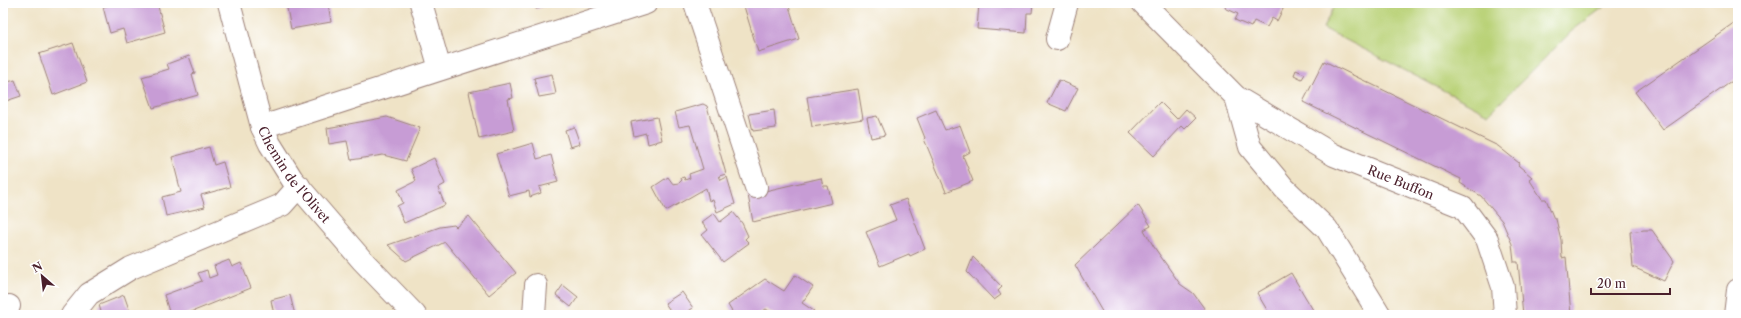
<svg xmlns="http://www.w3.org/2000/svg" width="1741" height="318" font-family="'Libre Caslon Text',serif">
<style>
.green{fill:#b9d277;stroke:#827851}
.building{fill:#c79cd5}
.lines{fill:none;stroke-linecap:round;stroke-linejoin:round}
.minor-casing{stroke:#9c8178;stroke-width:24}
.minor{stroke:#fff;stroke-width:22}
.labels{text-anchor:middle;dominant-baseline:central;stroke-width:3;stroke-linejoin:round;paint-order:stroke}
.street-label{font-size:13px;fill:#4a1f2b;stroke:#fff}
</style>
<rect width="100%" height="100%" fill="#fff"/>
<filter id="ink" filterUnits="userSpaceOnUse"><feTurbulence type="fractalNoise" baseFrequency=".025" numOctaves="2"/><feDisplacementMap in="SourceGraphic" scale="8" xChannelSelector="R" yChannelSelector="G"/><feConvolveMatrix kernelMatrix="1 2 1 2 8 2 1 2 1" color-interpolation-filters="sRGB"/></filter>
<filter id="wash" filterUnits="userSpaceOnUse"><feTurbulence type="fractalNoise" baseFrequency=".012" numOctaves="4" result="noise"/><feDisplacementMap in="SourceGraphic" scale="16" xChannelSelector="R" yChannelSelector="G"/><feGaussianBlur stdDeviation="0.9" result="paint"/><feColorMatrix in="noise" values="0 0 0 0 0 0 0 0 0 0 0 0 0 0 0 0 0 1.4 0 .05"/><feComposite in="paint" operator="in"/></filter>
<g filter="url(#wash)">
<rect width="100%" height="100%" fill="#efe3c6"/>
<path class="green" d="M 1336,3 L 1609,3 L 1573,30 L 1489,114 L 1323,28 Z"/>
<g id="blocks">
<path class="building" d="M 117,3 L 157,3 L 165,32 L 127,43 L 123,29 L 110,33 L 103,7 Z
M 286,3 L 328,3 L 331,22 L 291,29 Z
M 534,3 L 553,3 L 536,9 Z
M 743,3 L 788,3 L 799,39 L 758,52 Z
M 979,3 L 1033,3 L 1032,13 L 1027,13 L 1026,33 L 977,29 Z
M 1227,3 L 1286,3 L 1277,21 L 1272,18 L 1267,27 L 1254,21 L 1251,27 L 1235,20 L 1238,14 L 1225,8 Z
M 1738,20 L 1738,77 L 1663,130 L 1635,92 Z
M 73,43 L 87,82 L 53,95 L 39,54 Z
M 189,56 L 195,73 L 192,74 L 198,95 L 153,108 L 142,77 L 169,69 L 167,64 Z
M 1324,61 L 1498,146 L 1519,163 L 1518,165 L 1532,177 L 1529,179 L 1542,199 L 1546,199 L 1554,219 L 1556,219 L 1561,240 L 1562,258 L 1566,257 L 1571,315 L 1523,315 L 1518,262 L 1514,262 L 1512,244 L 1502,221 L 1481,196 L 1460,183 L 1461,179 L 1303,102 Z
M 3,67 L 8,82 L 15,80 L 21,96 L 3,102 Z
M 1296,70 L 1305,74 L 1302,79 L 1294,75 Z
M 552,74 L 556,94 L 539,97 L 534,78 Z
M 1059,80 L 1078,88 L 1066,111 L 1047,103 Z
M 510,83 L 513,98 L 508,99 L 514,131 L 479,139 L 469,92 Z
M 858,89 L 863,119 L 812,127 L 807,97 Z
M 1160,102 L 1177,119 L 1186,109 L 1196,118 L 1185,129 L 1182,126 L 1154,156 L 1130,133 Z
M 703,104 L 707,106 L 726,174 L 719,176 L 721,180 L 727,177 L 735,204 L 717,212 L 713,200 L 709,201 L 706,188 L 666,211 L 653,187 L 668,177 L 673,184 L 679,183 L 682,180 L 681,178 L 684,177 L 685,180 L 690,178 L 689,174 L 703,169 L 690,125 L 679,127 L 675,112 Z
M 774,110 L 776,128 L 753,131 L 749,114 Z
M 936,110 L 945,130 L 960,125 L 970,152 L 963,156 L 973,181 L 946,192 L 924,139 L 925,138 L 917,118 Z
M 877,116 L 885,135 L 871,138 L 867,118 Z
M 387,117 L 420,128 L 406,161 L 383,155 L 351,160 L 347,141 L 329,144 L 327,128 Z
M 657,117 L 662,140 L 648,144 L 646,133 L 634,136 L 631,122 Z
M 574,127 L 580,144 L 570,147 L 565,130 Z
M 533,143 L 537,159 L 551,155 L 558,182 L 539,187 L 541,193 L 530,197 L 529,191 L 509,196 L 496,154 Z
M 209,147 L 214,165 L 223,162 L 230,187 L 201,195 L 205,207 L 166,216 L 162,197 L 181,192 L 172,157 Z
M 434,158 L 445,184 L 438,188 L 445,205 L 404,223 L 397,206 L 403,203 L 398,190 L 416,181 L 411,169 Z
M 821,178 L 823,186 L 828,186 L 832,203 L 753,222 L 748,195 Z
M 906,199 L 925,249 L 910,256 L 909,254 L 880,266 L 866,232 L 896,220 L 890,205 Z
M 1138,205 L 1151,226 L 1144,230 L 1154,247 L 1180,284 L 1193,293 L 1204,308 L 1206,315 L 1104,315 L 1075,265 Z
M 733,212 L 742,223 L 748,236 L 745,239 L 749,243 L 723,262 L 702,235 L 708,230 L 702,222 L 714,213 L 720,222 Z
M 469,216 L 516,273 L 489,295 L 445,242 L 406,261 L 388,245 L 440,227 L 454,225 L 456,227 Z
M 1644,230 L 1652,230 L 1674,261 L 1664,281 L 1633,267 L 1630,232 Z
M 973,257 L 1002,287 L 998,291 L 1001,295 L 994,300 L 967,272 Z
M 229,260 L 232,267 L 241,263 L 251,288 L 184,315 L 170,315 L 164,295 L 202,281 L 198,273 L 207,270 L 209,278 L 217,275 L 214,266 Z
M 1291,273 L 1316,315 L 1270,315 L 1257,293 Z
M 795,275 L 813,287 L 802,303 L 814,311 L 811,315 L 775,315 L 766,309 L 757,315 L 734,315 L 728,305 L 765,279 L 784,291 Z
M 563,285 L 578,297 L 571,307 L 556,295 Z
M 682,292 L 693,308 L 683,315 L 673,315 L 665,303 Z
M 124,295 L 131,315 L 102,315 L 99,305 Z
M 290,295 L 295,315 L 274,315 L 271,300 Z"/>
</g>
</g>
<g filter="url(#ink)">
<use href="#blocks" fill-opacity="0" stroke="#9c8178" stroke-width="1"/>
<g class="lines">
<defs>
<g id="minor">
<path id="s1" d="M 229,3 L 262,127 L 270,144 L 292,179 L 362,260 L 415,315"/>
<path d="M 421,3 L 440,69"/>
<path d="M 695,3 L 756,187"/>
<path d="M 1143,3 L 1236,97 L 1250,147 L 1284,188 L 1327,229 L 1380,315"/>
<path d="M 1057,39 L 1067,3"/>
<path id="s2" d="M 1236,97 L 1334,155 L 1463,207 L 1487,239 L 1503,287 L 1505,315"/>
<path d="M 262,127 L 646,3"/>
<path d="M 3,308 L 9,306"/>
<path d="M 72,315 L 89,294 L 131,268 L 282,205 L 299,186"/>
<path d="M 534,315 L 536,285"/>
<path d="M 1735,315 L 1738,290"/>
</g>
</defs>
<use href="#minor" class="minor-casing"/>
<use href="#minor" class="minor"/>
</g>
</g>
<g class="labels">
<g class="street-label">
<text stroke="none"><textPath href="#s1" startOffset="186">Chemin de l'Olivet</textPath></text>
<text stroke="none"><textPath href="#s2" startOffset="186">Rue Buffon</textPath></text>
</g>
</g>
<rect width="1741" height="318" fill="none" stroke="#fff" stroke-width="16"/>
<g transform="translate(42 276) rotate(332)" stroke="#ffffff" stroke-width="3" paint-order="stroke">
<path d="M0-3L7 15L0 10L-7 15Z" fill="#4a1f2b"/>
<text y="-6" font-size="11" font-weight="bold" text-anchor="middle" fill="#4a1f2b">N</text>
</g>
<path d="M1591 288v6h79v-6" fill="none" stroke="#4a1f2b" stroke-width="2"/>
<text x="1597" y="288" font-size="12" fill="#4a1f2b" stroke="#ffffff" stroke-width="3" paint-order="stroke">20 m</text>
</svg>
